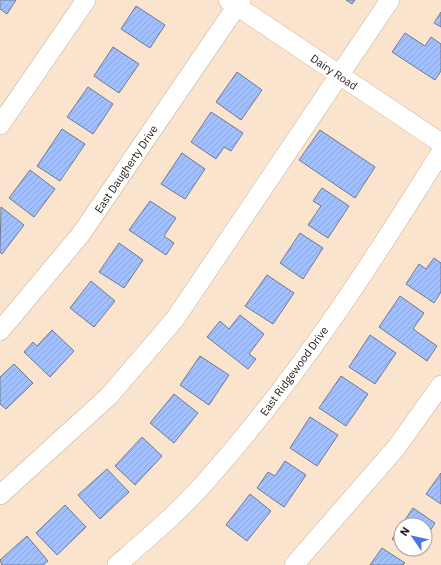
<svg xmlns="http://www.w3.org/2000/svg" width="441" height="565" font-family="'IBM Plex Sans',sans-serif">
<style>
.building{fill:url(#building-hatch);stroke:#6e7a92}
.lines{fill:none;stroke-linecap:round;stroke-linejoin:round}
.minor-casing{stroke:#c7b19b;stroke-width:20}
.minor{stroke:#fff;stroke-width:19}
.labels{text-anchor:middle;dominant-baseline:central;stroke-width:3.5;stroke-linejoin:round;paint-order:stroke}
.street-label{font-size:11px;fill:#211911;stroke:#fff}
</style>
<defs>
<pattern id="building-hatch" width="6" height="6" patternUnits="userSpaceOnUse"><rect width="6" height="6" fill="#a3c0fe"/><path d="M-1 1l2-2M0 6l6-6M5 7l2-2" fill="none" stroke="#8ca4d9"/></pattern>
</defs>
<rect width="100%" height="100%" fill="#fae4cd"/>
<path class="building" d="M 0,0 L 16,0 L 7,14 L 0,9 Z
M 346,0 L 355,0 L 352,4 Z
M 136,6 L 165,25 L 150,48 L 121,29 Z
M 441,12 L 441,27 L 434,23 Z
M 405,33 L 425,46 L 431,37 L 441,44 L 441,71 L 435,80 L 392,52 Z
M 113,47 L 139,64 L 119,93 L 94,76 Z
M 237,72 L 262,90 L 241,120 L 216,102 Z
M 88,87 L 113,104 L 93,134 L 67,117 Z
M 211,112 L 243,133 L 231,151 L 224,147 L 216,159 L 191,142 Z
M 62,129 L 85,144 L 60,181 L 37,166 Z
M 320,130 L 375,167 L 355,198 L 299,160 Z
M 182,153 L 205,169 L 185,199 L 161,184 Z
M 30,170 L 55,189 L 34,217 L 9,198 Z
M 322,188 L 349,206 L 328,238 L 308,225 L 321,206 L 313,201 Z
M 150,201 L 176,218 L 164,236 L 174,243 L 166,255 L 129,230 Z
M 1,207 L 24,225 L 2,254 L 0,252 Z
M 300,233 L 323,248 L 303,279 L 280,263 Z
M 119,243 L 143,260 L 124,288 L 99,272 Z
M 434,258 L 441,263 L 441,292 L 434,303 L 406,284 L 419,264 L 426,269 Z
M 267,275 L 294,293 L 273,324 L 245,306 Z
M 91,281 L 115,301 L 94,327 L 70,308 Z
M 400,296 L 424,313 L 413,329 L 437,346 L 427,361 L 379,327 Z
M 240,315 L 264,334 L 249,354 L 256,359 L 248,369 L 207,337 L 220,321 L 229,329 Z
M 52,330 L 74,351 L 50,377 L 24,352 L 33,342 L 37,346 Z
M 370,335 L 396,353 L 375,384 L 349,367 Z
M 200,356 L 229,375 L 209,405 L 180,385 Z
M 14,364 L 33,383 L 6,409 L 0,404 L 0,377 Z
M 341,376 L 368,394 L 346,426 L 319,408 Z
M 174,394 L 198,413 L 174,443 L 150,423 Z
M 310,417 L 338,435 L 317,466 L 290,448 Z
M 142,437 L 162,456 L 135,485 L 115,466 Z
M 285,461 L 306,475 L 284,507 L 257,488 L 268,472 L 275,476 Z
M 107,469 L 129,492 L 100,519 L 78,495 Z
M 441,473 L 441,504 L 426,494 Z
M 250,494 L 271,511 L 247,541 L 226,525 Z
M 65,505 L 86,527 L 57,555 L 36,533 Z
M 413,508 L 435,523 L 425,539 L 425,525 L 401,525 L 401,545 L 392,539 Z
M 27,536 L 48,561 L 43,565 L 2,565 L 0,560 Z
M 382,548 L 405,563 L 403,565 L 370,565 Z
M 407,549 L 418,549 L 415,554 Z"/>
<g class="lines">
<defs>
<path id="minor" d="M 228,0 L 441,143
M 0,125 L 86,0
M 0,331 L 81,234 L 241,0
M 0,495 L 109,396 L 175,319 L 390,0
M 117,565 C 148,538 180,511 207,480 C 297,379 370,266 441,152
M 294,565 L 396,448 L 441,385"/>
</defs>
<use href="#minor" class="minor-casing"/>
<use href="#minor" class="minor"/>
</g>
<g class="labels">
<g class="street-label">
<text transform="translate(334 72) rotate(34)">Dairy Road</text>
<text transform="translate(126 169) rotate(-56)">East Daugherty Drive</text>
<text transform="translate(294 371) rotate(-54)">East Ridgewood Drive</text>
</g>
</g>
<g transform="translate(413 537) rotate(304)"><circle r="19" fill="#ffffff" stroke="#a6a3a0"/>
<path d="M0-3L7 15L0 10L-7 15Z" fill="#4975e8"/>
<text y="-6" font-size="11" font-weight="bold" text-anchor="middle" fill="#211911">N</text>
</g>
</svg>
